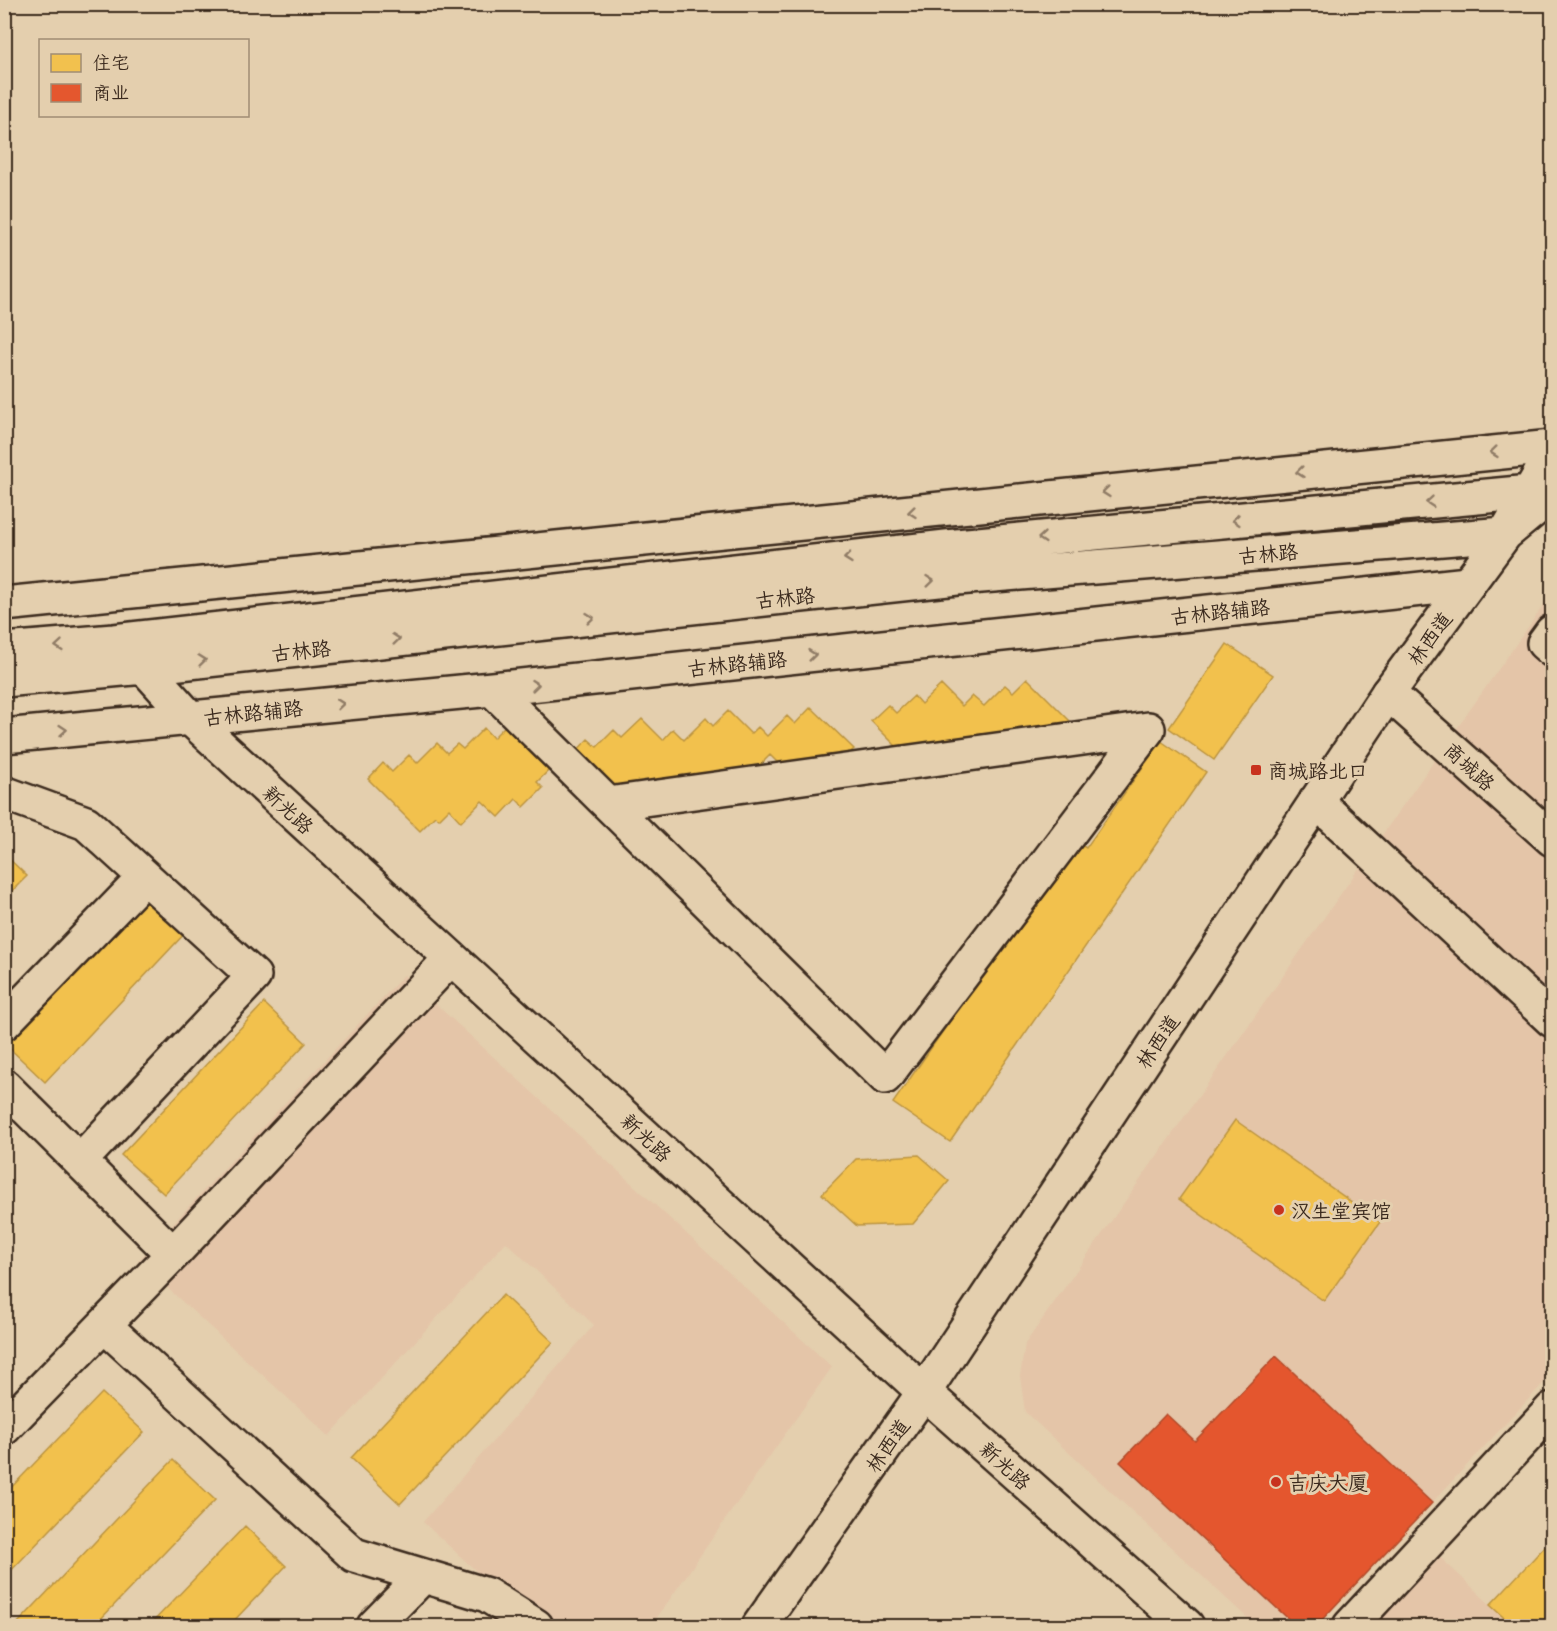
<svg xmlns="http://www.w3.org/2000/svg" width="1557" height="1631" font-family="Mali,'LXGW WenKai TC',sans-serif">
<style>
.built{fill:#e4c5a8}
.homes{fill:#f2c14e;stroke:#bb9440;stroke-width:1.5}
.shops{fill:#e4572e;stroke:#b14a29;stroke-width:1.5}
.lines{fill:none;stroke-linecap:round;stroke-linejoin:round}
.minor-casing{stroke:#3b2a1e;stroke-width:38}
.major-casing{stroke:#3b2a1e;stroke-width:38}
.minor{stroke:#e4cfae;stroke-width:33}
.major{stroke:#e4cfae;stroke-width:33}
.oneway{stroke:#907c66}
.poi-dot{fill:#c8321e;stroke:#e4cfae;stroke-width:2}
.labels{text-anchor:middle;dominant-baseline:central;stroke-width:6;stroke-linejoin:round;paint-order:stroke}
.street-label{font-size:20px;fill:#3b2a1e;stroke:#e4cfae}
.poi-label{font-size:20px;fill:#3b2a1e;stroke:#e4cfae;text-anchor:start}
</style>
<rect width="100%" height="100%" fill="#e4cfae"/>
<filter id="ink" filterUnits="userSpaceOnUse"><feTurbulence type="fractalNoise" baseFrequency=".0167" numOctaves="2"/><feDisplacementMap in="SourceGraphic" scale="12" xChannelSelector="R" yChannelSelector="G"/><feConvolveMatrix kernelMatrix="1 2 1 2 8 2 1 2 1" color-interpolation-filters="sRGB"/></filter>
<g filter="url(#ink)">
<path class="built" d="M 1552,593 L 1552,1374 L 1317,1626 L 1256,1626 L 1025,1412 L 1020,1376 L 1025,1344 Z
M 404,975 L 832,1367 L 651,1626 L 536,1626 L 423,1522 L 594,1325 L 506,1242 L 329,1436 L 138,1261 Z
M 1440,1557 L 1513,1626 L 1375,1626 Z"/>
<path class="homes" d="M 1227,644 L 1273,675 L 1214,760 L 1169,728 Z
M 1027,678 L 1070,721 L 1057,734 L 924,774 L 871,721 L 888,705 L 896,713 L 914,696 L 921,704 L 941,685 L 962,706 L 972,696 L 984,706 L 1005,685 L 1013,692 Z
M 811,707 L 854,749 L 841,761 L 798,783 L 770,755 L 757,768 L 625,809 L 572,756 L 588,739 L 597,747 L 614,730 L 622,738 L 642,719 L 663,740 L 673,729 L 684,740 L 706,718 L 713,726 L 728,711 L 751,734 L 758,727 L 767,736 L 787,716 L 795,724 Z
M 510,721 L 554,765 L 537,782 L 543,788 L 524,807 L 516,799 L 499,817 L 482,801 L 461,822 L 449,809 L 439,819 L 435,816 L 420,831 L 368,779 L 383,763 L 392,772 L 409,755 L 417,763 L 437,743 L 447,753 L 457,744 L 463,749 L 484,728 L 493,738 Z
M 1161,741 L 1206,772 L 950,1142 L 893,1103 L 1075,841 L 1086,848 Z
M 4,854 L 27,876 L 4,899 Z
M 146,890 L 188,930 L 45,1082 L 4,1043 L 4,1041 Z
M 264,1003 L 306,1043 L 164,1194 L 121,1155 Z
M 1235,1120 L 1380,1222 L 1324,1301 L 1179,1199 Z
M 919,1155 L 949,1181 L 913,1224 L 857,1226 L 822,1194 L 856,1159 Z
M 503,1295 L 553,1342 L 400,1504 L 351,1458 Z
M 102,1393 L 144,1432 L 4,1578 L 4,1495 Z
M 173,1460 L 215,1500 L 94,1626 L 15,1626 Z
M 245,1526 L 286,1566 L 229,1626 L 149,1626 Z
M 1552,1539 L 1552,1616 L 1542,1626 L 1513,1626 L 1490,1605 Z"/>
<path class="shops" d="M 1276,1356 L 1432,1503 L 1316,1626 L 1296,1626 L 1120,1462 L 1166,1414 L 1195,1441 Z"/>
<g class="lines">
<defs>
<path id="minor" d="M 4,604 L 1552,447
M 1552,632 L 1544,643 L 1552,650
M 492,689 L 608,804 L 1148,729 L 885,1077 L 608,804
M 1388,693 L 1552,839
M 4,736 L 492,689 L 1468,584
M 4,793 L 86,823 L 254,976 L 80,1161
M 1316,801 L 1552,1020
M 4,1023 L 145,877
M 4,1086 L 173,1254
M 104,1325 L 354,1555 L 487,1595 L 536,1626
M 4,1428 L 173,1254 L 451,958
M 374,1626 L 423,1576
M 1350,1626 L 1552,1409"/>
<path id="major" d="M 4,650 L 114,641 L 946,547 L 1530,492 L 1552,484
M 131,656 L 144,667 L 190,718 L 924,1392 L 1187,1626
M 4,680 L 144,667 L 957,578 L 1505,534 L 1552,495
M 759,1626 L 924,1392 L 1388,693 L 1505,534 L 1552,454"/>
</defs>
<use href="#minor" class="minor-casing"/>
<use href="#major" class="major-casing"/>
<use href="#minor" class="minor"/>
<use href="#major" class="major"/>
</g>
<defs><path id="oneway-chevron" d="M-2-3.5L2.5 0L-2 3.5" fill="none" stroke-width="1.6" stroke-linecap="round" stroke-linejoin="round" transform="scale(1.5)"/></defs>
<g class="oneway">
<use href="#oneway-chevron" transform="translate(1494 452) rotate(174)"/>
<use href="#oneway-chevron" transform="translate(1300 472) rotate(174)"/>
<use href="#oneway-chevron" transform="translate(1106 492) rotate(174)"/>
<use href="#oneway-chevron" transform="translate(1430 502) rotate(175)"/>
<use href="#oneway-chevron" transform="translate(912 512) rotate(174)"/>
<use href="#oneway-chevron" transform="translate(1236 520) rotate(175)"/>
<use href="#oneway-chevron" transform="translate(1042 538) rotate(175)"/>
<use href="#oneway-chevron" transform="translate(848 558) rotate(174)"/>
<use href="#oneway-chevron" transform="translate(930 581) rotate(-6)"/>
<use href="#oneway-chevron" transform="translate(590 618) rotate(-6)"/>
<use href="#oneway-chevron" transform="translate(396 639) rotate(-6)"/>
<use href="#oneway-chevron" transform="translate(59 646) rotate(175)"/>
<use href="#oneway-chevron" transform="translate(812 655) rotate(-6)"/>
<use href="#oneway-chevron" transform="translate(202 660) rotate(-6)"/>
<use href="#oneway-chevron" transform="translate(535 685) rotate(-6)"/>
<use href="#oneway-chevron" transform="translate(340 704) rotate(-6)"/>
<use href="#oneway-chevron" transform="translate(63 730) rotate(-5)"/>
</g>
</g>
<g class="poi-dot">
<rect x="1250" y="764" width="12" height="12" rx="3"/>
<circle cx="1279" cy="1210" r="6"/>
<circle cx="1276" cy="1482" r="6"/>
</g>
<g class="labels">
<g class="street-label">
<text transform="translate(1268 553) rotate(-5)">古林路</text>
<text transform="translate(785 597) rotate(-6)">古林路</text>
<text transform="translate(1220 611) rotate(-6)">古林路辅路</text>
<text transform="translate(1429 638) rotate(-54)">林西道</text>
<text transform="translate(301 650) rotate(-6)">古林路</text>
<text transform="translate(737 663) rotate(-6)">古林路辅路</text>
<text transform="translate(253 712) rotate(-6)">古林路辅路</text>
<text transform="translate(1470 766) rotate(42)">商城路</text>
<text transform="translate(289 809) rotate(43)">新光路</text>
<text transform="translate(1157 1041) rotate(-56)">林西道</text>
<text transform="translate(647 1137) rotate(43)">新光路</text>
<text transform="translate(887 1445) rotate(-55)">林西道</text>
<text transform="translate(1006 1465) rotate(42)">新光路</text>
</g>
<g class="poi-label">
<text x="1268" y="770">商城路北口</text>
<text x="1291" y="1210">汉生堂宾馆</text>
<text x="1288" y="1482">吉庆大厦</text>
</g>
</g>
<rect width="1557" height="1631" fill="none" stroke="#e4cfae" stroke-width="24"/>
<rect x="12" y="12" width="1533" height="1607" fill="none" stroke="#3b2a1e" stroke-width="2" filter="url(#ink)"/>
<rect x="39" y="39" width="210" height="78" fill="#e4cfae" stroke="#a08d74" stroke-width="1.5"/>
<rect x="51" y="54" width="30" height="18" fill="#f2c14e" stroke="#a08d74" stroke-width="1.5"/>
<text x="93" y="69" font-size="18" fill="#3b2a1e">住宅</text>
<rect x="51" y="84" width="30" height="18" fill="#e4572e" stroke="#a08d74" stroke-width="1.5"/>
<text x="93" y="99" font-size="18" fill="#3b2a1e">商业</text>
</svg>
